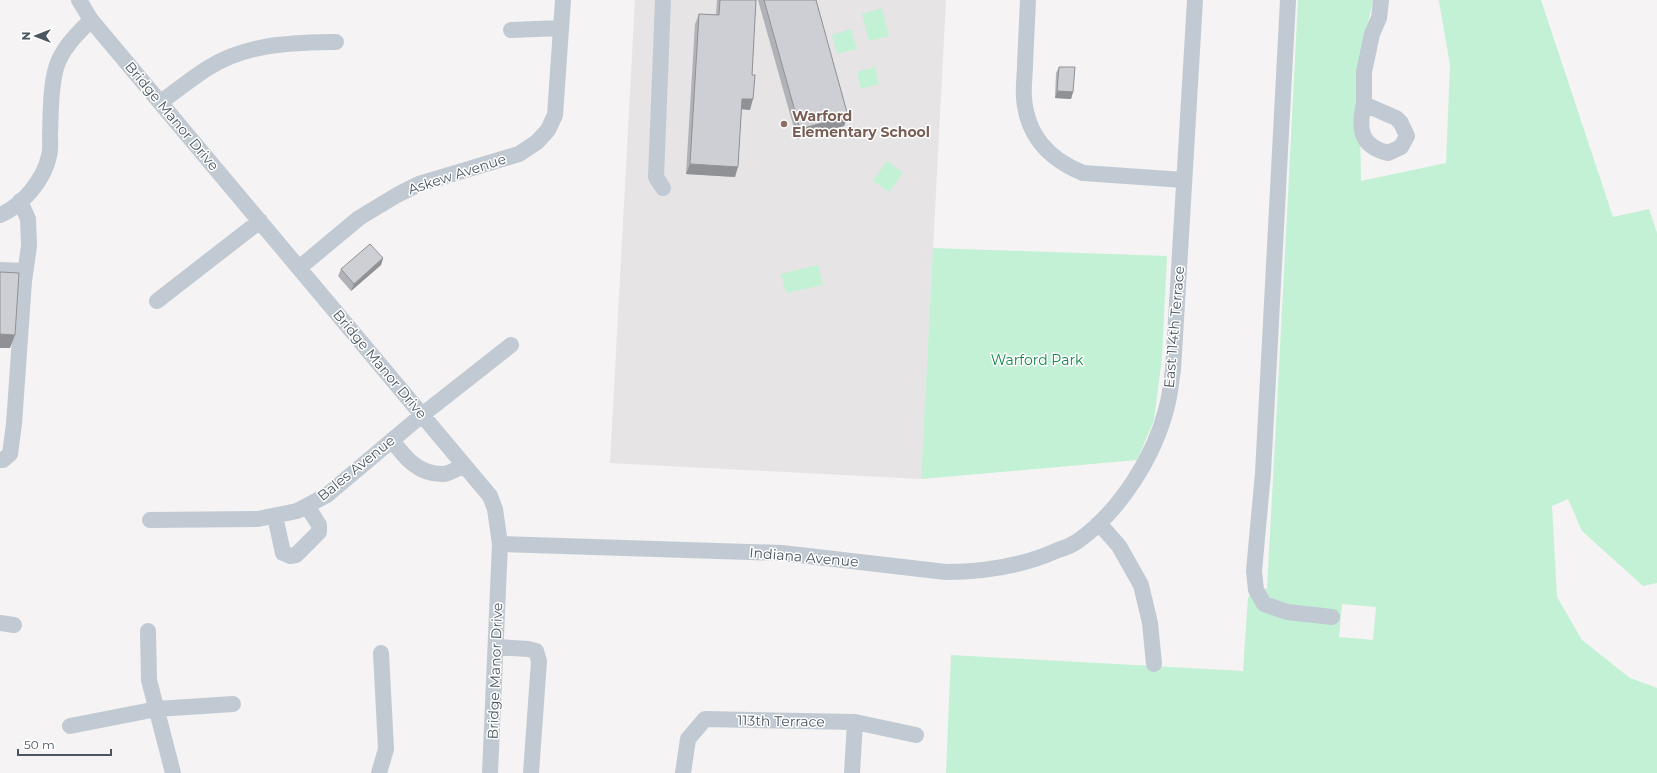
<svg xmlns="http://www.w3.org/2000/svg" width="1657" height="773" font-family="Montserrat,sans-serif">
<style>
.education{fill:#e6e4e5}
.green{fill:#c3f1d5;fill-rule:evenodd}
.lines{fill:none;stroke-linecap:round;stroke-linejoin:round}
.minor{stroke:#c1cad2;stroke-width:16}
.wall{fill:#b0b2b7}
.shaded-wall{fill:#909195}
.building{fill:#cdcfd5;stroke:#909195}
.education-dot{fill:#8d6e63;stroke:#fff;stroke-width:1.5}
.labels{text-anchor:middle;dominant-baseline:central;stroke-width:3;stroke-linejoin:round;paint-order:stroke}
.street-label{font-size:14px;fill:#4a5661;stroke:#fff}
.education-label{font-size:14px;font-weight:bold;fill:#785e54;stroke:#fff;text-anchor:start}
.park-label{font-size:14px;fill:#17864f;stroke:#fff}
</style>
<rect width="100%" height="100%" fill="#f5f3f3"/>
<path class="education" d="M 635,0 L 946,0 L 921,479 L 610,463 Z"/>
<path class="green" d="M 1298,0 L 1373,0 L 1359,65 L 1361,181 L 1446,163 L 1450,65 L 1439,1 L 1437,0 L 1541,0 L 1613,217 L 1649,209 L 1657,233 L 1657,583 L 1643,586 L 1582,531 L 1568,499 L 1552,506 L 1557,597 L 1582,640 L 1630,678 L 1657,688 L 1657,773 L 946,773 L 951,655 L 1243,671 L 1248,597 L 1267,588 C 1278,392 1288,196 1298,0 ZM 1342,604 L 1376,607 L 1373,640 L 1339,637 Z
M 882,8 L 889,36 L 869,41 L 862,14 Z
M 851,29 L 857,49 L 837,54 L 832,35 Z
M 875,67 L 879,84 L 861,89 L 857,72 Z
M 887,161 L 903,173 L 889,192 L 873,181 Z
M 933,248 L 1167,256 L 1162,358 L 1154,420 L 1137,460 L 921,479 Z
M 818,265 L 823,285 L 786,293 L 781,274 Z"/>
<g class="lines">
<path class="minor" d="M 79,0 L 91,20 L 490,496 L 495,509 L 500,544 L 490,773
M 1028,0 C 1027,21 1026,43 1025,64 C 1025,75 1023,87 1024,98 C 1027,136 1049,159 1083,173 L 1184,180
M 1288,0 L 1263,473 L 1254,571 L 1256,590 L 1264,604 L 1287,612 L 1332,617
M 511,30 L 561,28
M 161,102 C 176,91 192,78 208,68 C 248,43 291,43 336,42
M 1364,104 C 1358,129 1360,146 1388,153 L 1401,147 L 1407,136 L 1401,123 L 1396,118 L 1364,104 L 1364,72 L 1372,34 L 1379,18 L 1381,0
M 663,188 L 656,177 L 663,0
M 0,215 C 22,206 44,180 49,156 C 51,150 50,142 50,135 C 51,113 50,90 56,68 C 62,48 77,34 91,20
M 299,268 L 359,218 L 397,195 L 419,184 L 519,154 L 537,142 L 548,130 L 555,115 L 563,0
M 0,270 L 25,271
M 157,301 L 260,221
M 392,440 C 405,458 419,475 444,474 C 450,473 459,468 464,465
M 0,460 L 3,460 L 10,454 L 14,424 L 24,281 L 29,246 L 28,219 L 20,201
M 275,516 L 283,553 L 290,556 L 296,555 L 319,532 L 319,525 L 307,506
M 150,520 L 258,519 L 297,511 L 327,495 L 422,415 L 511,345
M 1097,525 L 1104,529 L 1119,546 L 1141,585 L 1150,623 L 1154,664
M 500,544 L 782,553 L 946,572 C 984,572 1023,566 1058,550 C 1065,548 1072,545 1078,541 C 1120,511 1155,456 1167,406 C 1170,395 1171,382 1173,370 L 1195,0
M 0,623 L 14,625
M 148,631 L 149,680 L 173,773
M 496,647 L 528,649 L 536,651 L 539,661 L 531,773
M 70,726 L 157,709 L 233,704
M 379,773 L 386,749 L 381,653
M 683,773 L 688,739 L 705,719 L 855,722 L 916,735
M 852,773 L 855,722"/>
</g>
<path class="wall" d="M 717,0 L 756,0 L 750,110 L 742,109 L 735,177 L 686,174 L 695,24 L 699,14 L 716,15 Z
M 758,0 L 816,0 L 848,116 L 844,126 L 797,139 Z
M 1059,67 L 1073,92 L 1071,99 L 1055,98 L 1056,73 Z
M 383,258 L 381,265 L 351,291 L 338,276 L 341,269 Z"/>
<path class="shaded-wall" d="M 1057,91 L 1073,92 L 1071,99 L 1055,98 Z
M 742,99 L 753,99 L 750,110 L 739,109 Z
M 848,116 L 844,126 L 797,139 L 800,129 Z
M 690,164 L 738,167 L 735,177 L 686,174 Z
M 383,258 L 381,265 L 351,291 L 354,284 Z
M 0,334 L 15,335 L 10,348 L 0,348 Z"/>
<path class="building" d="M 720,0 L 756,0 L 752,75 L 755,75 L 753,99 L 742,99 L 738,167 L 690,164 L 699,14 L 719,15 Z
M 764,0 L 816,0 L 848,116 L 800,129 Z
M 1059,67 L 1075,67 L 1073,92 L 1057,91 Z
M 370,244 L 383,258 L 354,284 L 341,269 Z
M 0,272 L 19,273 L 15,335 L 0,334 Z"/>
<circle class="education-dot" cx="784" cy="124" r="4"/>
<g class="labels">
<g class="street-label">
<text transform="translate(172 116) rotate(50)">Bridge Manor Drive</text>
<text transform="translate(457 174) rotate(-18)">Askew Avenue</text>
<text transform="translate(1174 327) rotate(-85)">East 114th Terrace</text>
<text transform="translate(380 364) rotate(50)">Bridge Manor Drive</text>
<text transform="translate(356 468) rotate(-39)">Bales Avenue</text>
<text transform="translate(804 557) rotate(5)">Indiana Avenue</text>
<text transform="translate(495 671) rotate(-88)">Bridge Manor Drive</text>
<text transform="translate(781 721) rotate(1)">113th Terrace</text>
</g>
<g class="education-label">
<text x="792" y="116">Warford<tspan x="792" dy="16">Elementary School</tspan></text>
</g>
<g class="park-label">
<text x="1037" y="360">Warford Park</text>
</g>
</g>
<g transform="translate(36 36) rotate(270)" stroke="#ffffff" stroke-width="3" paint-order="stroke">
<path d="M0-3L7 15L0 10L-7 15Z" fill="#4a5661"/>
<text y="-6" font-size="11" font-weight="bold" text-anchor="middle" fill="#4a5661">N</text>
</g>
<path d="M18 749v6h93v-6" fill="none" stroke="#4a5661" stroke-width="2"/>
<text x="24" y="749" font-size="12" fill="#4a5661" stroke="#ffffff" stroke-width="3" paint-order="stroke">50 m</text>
</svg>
